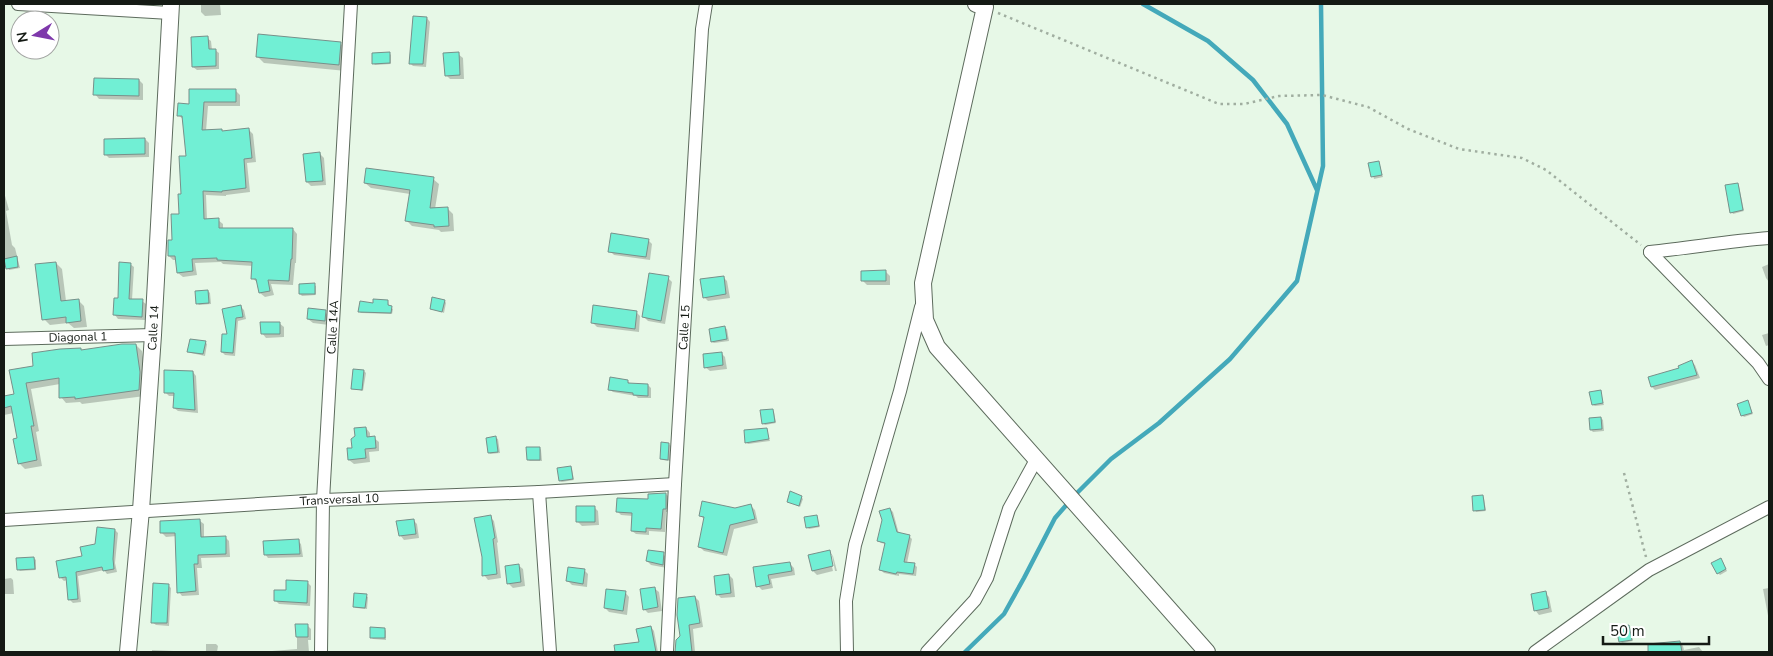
<svg xmlns="http://www.w3.org/2000/svg" width="1773" height="656" font-family="'Nunito Sans',sans-serif">
<style>
.shadow{fill:#0003}
.lines{fill:none;stroke-linecap:round;stroke-linejoin:round}
.stream{stroke:#44a9ba;stroke-width:4.5}
.building{fill:#71efd4;stroke:#78908a}
.minor-casing{stroke:#5d6b5d;stroke-width:14}
.tertiary-casing{stroke:#5d6b5d;stroke-width:18}
.path{stroke:#a0aea0;stroke-width:2.5;stroke-dasharray:2.5 4;stroke-linecap:butt}
.minor{stroke:#fff;stroke-width:12}
.tertiary{stroke:#fff;stroke-width:16}
.labels{text-anchor:middle;dominant-baseline:central;stroke-width:4;stroke-linejoin:round;paint-order:stroke}
.street-label{font-size:12px;fill:#141a14;stroke:#fff}
</style>
<rect width="100%" height="100%" fill="#e7f8e7"/>
<path class="shadow" d="M 201,4 L 223,4 L 220,4 L 221,15 L 205,16 L 201,12 Z
M 427,18 L 430,22 L 426,67 L 413,66 L 410,63 Z
M 207,38 L 211,41 L 212,50 L 215,50 L 219,53 L 219,69 L 197,70 L 193,67 Z
M 340,43 L 347,50 L 346,71 L 264,63 L 258,57 Z
M 389,53 L 391,55 L 391,64 L 375,65 L 373,63 Z
M 458,54 L 463,58 L 464,79 L 450,79 L 446,75 Z
M 139,80 L 143,84 L 143,100 L 99,99 L 95,94 Z
M 235,90 L 240,95 L 240,106 L 208,106 L 206,131 L 221,130 L 223,132 L 248,129 L 253,134 L 256,162 L 247,163 L 250,192 L 226,195 L 226,196 L 206,195 L 207,220 L 218,220 L 223,224 L 223,229 L 293,229 L 297,234 L 296,263 L 295,263 L 293,285 L 271,284 L 274,295 L 265,297 L 260,293 L 258,283 L 252,278 L 253,266 L 223,264 L 221,262 L 195,263 L 197,275 L 183,277 L 178,273 L 177,260 L 173,260 L 169,256 L 180,215 L 187,157 L 184,120 L 178,115 L 190,105 Z
M 145,139 L 149,143 L 149,157 L 109,158 L 105,154 Z
M 320,154 L 324,158 L 326,185 L 311,186 L 307,182 Z
M 1379,162 L 1383,177 L 1374,179 L 1370,164 Z
M 433,179 L 439,184 L 435,209 L 447,208 L 453,214 L 454,231 L 441,232 L 439,230 L 412,226 L 406,220 L 410,194 L 371,188 L 365,183 Z
M 1737,184 L 1739,186 L 1744,211 L 1733,214 L 1732,212 Z
M 4,192 L 9,210 L 6,211 L 12,245 L 15,248 L 20,268 L 9,270 L 4,257 Z
M 648,240 L 652,244 L 650,260 L 614,255 L 610,251 Z
M 56,263 L 62,269 L 66,301 L 78,300 L 84,306 L 87,327 L 74,328 L 68,323 L 50,325 L 44,319 Z
M 130,264 L 134,267 L 132,300 L 142,301 L 146,304 L 145,320 L 118,319 L 115,315 Z
M 1769,264 L 1769,282 L 1766,278 L 1762,267 Z
M 886,272 L 890,276 L 890,285 L 867,285 L 863,281 Z
M 723,277 L 727,281 L 730,298 L 708,301 L 704,297 Z
M 668,278 L 672,282 L 665,324 L 648,321 L 644,317 Z
M 314,285 L 316,286 L 316,295 L 302,296 L 300,294 Z
M 208,291 L 210,293 L 211,304 L 199,305 L 198,304 Z
M 388,301 L 389,307 L 393,309 L 392,314 L 361,313 L 359,311 L 374,304 Z
M 445,301 L 446,303 L 444,313 L 431,308 Z
M 241,307 L 244,310 L 246,319 L 238,321 L 235,356 L 225,355 L 222,352 Z
M 325,312 L 329,316 L 329,325 L 313,323 L 308,319 Z
M 636,312 L 640,316 L 639,332 L 597,327 L 593,323 Z
M 279,323 L 284,327 L 284,337 L 266,338 L 262,333 Z
M 725,328 L 727,329 L 729,341 L 714,343 L 712,342 Z
M 1769,333 L 1769,345 L 1766,346 L 1762,335 Z
M 205,342 L 207,344 L 205,356 L 191,353 L 189,351 Z
M 136,345 L 142,351 L 146,379 L 145,396 L 82,404 L 80,402 L 66,403 L 61,397 L 60,384 L 31,389 L 39,431 L 36,432 L 42,466 L 25,469 L 19,463 L 18,439 L 14,413 L 4,415 L 4,397 L 15,394 L 35,367 L 81,349 L 82,351 Z
M 721,353 L 725,357 L 727,369 L 710,371 L 705,367 Z
M 1692,362 L 1695,365 L 1700,378 L 1655,390 L 1652,387 Z
M 354,370 L 364,371 L 366,373 L 363,391 L 352,388 Z
M 193,372 L 196,376 L 198,413 L 178,411 L 174,408 L 175,396 L 169,396 L 165,392 Z
M 627,381 L 631,384 L 648,385 L 651,388 L 651,398 L 638,398 L 636,396 L 613,392 L 609,389 Z
M 1600,391 L 1604,405 L 1595,406 L 1593,405 Z
M 1748,401 L 1753,414 L 1744,417 L 1742,415 Z
M 772,410 L 774,412 L 776,423 L 765,425 L 763,423 Z
M 1601,418 L 1603,420 L 1604,431 L 1593,432 L 1591,430 Z
M 366,428 L 370,433 L 370,438 L 374,438 L 379,442 L 379,451 L 369,452 L 370,462 L 354,464 L 349,460 L 353,449 Z
M 766,429 L 770,441 L 748,444 L 746,442 Z
M 496,438 L 498,439 L 500,453 L 490,454 L 489,453 Z
M 669,444 L 671,446 L 670,461 L 663,460 L 661,459 Z
M 540,448 L 541,450 L 542,461 L 530,461 L 528,460 Z
M 571,467 L 572,469 L 574,480 L 562,482 L 560,481 Z
M 666,494 L 669,497 L 669,512 L 666,512 L 665,532 L 649,531 L 649,535 L 636,534 L 632,531 L 633,516 L 621,515 L 617,511 Z
M 1483,496 L 1484,498 L 1486,511 L 1476,512 L 1475,510 Z
M 801,497 L 803,499 L 800,507 L 788,501 Z
M 751,506 L 755,510 L 758,523 L 734,529 L 727,556 L 704,551 L 699,546 L 705,520 L 701,516 Z
M 594,507 L 598,511 L 599,525 L 582,526 L 577,521 Z
M 890,509 L 893,512 L 899,534 L 909,536 L 912,539 L 907,563 L 914,564 L 917,567 L 916,576 L 899,574 L 899,576 L 884,573 L 881,570 L 886,544 L 881,543 L 878,540 Z
M 816,516 L 820,527 L 809,529 L 807,527 Z
M 490,517 L 494,521 L 498,542 L 497,543 L 501,578 L 488,580 L 484,575 Z
M 413,520 L 417,524 L 419,538 L 404,540 L 400,535 Z
M 200,521 L 204,524 L 204,538 L 225,537 L 229,541 L 230,557 L 201,558 L 202,568 L 197,568 L 199,595 L 182,596 L 179,592 L 177,536 L 166,537 L 162,533 Z
M 115,530 L 118,533 L 115,563 L 117,572 L 107,574 L 104,570 L 78,576 L 81,602 L 73,603 L 70,600 L 67,580 L 64,581 L 61,578 Z
M 298,541 L 301,544 L 303,557 L 268,558 L 265,554 Z
M 829,551 L 833,556 L 837,571 L 835,571 L 832,555 L 829,555 L 833,571 L 817,575 L 813,571 L 810,556 Z
M 663,554 L 667,558 L 667,568 L 651,565 L 647,561 Z
M 34,558 L 36,560 L 36,570 L 20,571 L 18,569 Z
M 1723,562 L 1727,571 L 1720,575 L 1718,573 Z
M 790,564 L 794,568 L 795,575 L 771,579 L 773,588 L 762,590 L 758,586 L 754,568 Z
M 518,565 L 523,569 L 525,586 L 513,588 L 508,583 Z
M 584,570 L 588,574 L 587,587 L 572,585 L 568,581 Z
M 729,575 L 733,579 L 735,597 L 721,598 L 717,594 Z
M 11,578 L 13,580 L 14,594 L 4,594 L 4,579 Z
M 308,583 L 311,586 L 310,606 L 279,604 L 276,601 L 287,591 Z
M 168,585 L 171,588 L 169,626 L 156,625 L 152,622 Z
M 654,588 L 659,592 L 662,611 L 648,613 L 644,609 Z
M 1769,588 L 1769,621 L 1763,589 Z
M 625,592 L 629,597 L 627,615 L 609,612 L 605,608 Z
M 1545,593 L 1549,597 L 1552,612 L 1539,615 L 1535,610 Z
M 366,596 L 368,597 L 367,609 L 356,608 L 354,606 Z
M 695,597 L 699,601 L 703,627 L 693,629 L 695,652 L 676,652 L 677,641 L 682,637 Z
M 297,625 L 308,626 L 311,629 L 311,640 L 308,640 L 309,652 L 272,652 L 272,651 L 297,649 Z
M 651,627 L 654,631 L 658,652 L 622,652 L 621,645 L 640,643 Z
M 1628,627 L 1633,641 L 1622,643 L 1620,641 Z
M 385,629 L 386,631 L 386,640 L 373,639 L 371,637 Z
M 1680,642 L 1683,646 L 1684,650 L 1699,647 L 1703,652 L 1661,652 L 1661,644 Z
M 206,644 L 216,644 L 218,646 L 217,652 L 206,652 Z
M 152,650 L 174,651 L 174,652 L 152,652 Z"/>
<g class="lines">
<path class="stream" d="M 1143,4 L 1208,41 L 1253,80 L 1287,124 L 1317,190
M 1074,496 L 1111,459 L 1159,423 L 1230,359 L 1297,281 L 1323,166 L 1321,4
M 965,652 L 1004,614 L 1024,578 L 1055,518 L 1069,502"/>
</g>
<path class="building" d="M 413,16 L 427,17 L 423,64 L 409,64 Z
M 258,34 L 341,42 L 339,65 L 256,57 Z
M 208,36 L 209,49 L 216,49 L 216,66 L 192,67 L 191,37 Z
M 390,52 L 390,63 L 372,64 L 372,53 Z
M 459,52 L 460,75 L 445,76 L 443,53 Z
M 94,78 L 139,79 L 139,96 L 93,95 Z
M 189,89 L 236,89 L 236,102 L 204,102 L 202,130 L 222,129 L 222,131 L 249,128 L 252,158 L 244,159 L 246,188 L 222,191 L 222,192 L 203,191 L 204,219 L 219,218 L 219,228 L 293,228 L 292,259 L 291,259 L 289,281 L 268,280 L 270,291 L 259,293 L 256,279 L 251,279 L 252,262 L 217,260 L 217,258 L 192,259 L 193,271 L 177,273 L 175,256 L 168,256 L 168,240 L 172,240 L 171,214 L 179,214 L 178,194 L 181,194 L 179,156 L 186,156 L 182,116 L 177,116 L 178,103 L 189,104 Z
M 145,138 L 145,154 L 104,155 L 104,139 Z
M 320,152 L 323,181 L 306,182 L 303,154 Z
M 1379,161 L 1382,175 L 1371,177 L 1368,163 Z
M 366,168 L 434,177 L 430,208 L 448,207 L 449,226 L 434,227 L 434,225 L 405,221 L 410,190 L 364,183 Z
M 1738,183 L 1743,210 L 1730,213 L 1725,185 Z
M 611,233 L 649,239 L 646,257 L 608,252 Z
M 17,256 L 18,267 L 6,269 L 4,259 Z
M 56,262 L 61,301 L 79,299 L 81,321 L 66,323 L 66,317 L 42,320 L 35,264 Z
M 119,262 L 131,263 L 129,299 L 143,299 L 142,317 L 113,315 L 114,298 L 118,298 Z
M 886,270 L 886,281 L 861,281 L 861,271 Z
M 649,273 L 669,276 L 661,321 L 642,317 Z
M 724,276 L 726,294 L 703,298 L 700,279 Z
M 315,283 L 315,294 L 299,294 L 299,284 Z
M 208,290 L 209,303 L 196,304 L 195,291 Z
M 432,297 L 445,300 L 442,312 L 430,309 Z
M 373,299 L 388,300 L 388,305 L 392,306 L 391,313 L 358,312 L 360,301 L 373,303 Z
M 241,305 L 243,317 L 236,318 L 233,353 L 221,352 L 222,334 L 227,334 L 222,309 Z
M 593,305 L 637,311 L 635,329 L 591,323 Z
M 308,308 L 326,310 L 325,321 L 307,319 Z
M 260,322 L 280,322 L 280,334 L 261,334 Z
M 725,326 L 727,339 L 711,342 L 709,329 Z
M 190,339 L 206,341 L 203,354 L 187,352 Z
M 122,344 L 136,344 L 140,372 L 139,390 L 75,399 L 75,397 L 59,398 L 59,378 L 26,383 L 34,426 L 31,426 L 37,460 L 18,464 L 13,439 L 17,438 L 11,406 L 4,408 L 4,396 L 14,394 L 9,370 L 33,366 L 32,353 L 60,349 L 81,348 L 81,350 Z
M 722,352 L 723,365 L 704,368 L 703,354 Z
M 1692,360 L 1697,375 L 1651,387 L 1648,377 L 1679,368 L 1678,366 Z
M 353,369 L 364,370 L 362,390 L 351,389 Z
M 164,370 L 193,371 L 195,410 L 173,408 L 174,393 L 164,393 Z
M 610,377 L 628,380 L 628,383 L 648,384 L 648,396 L 633,395 L 633,393 L 608,390 Z
M 1601,390 L 1603,403 L 1592,405 L 1589,392 Z
M 1748,400 L 1752,413 L 1741,416 L 1737,404 Z
M 773,409 L 775,422 L 762,424 L 760,410 Z
M 1601,417 L 1602,429 L 1590,430 L 1589,418 Z
M 366,427 L 367,437 L 375,436 L 376,448 L 365,449 L 366,458 L 348,460 L 347,448 L 352,448 L 351,439 L 355,436 L 354,428 Z
M 767,428 L 769,439 L 745,443 L 744,430 Z
M 496,436 L 498,452 L 488,453 L 486,438 Z
M 661,442 L 669,443 L 668,460 L 660,459 Z
M 526,447 L 540,447 L 540,460 L 527,460 Z
M 571,466 L 573,479 L 559,481 L 557,468 Z
M 790,491 L 802,496 L 799,506 L 787,502 Z
M 666,493 L 666,509 L 663,509 L 661,529 L 646,528 L 646,532 L 631,531 L 632,513 L 616,512 L 617,498 L 648,499 L 648,494 Z
M 1483,495 L 1485,510 L 1473,511 L 1472,496 Z
M 702,501 L 735,508 L 751,504 L 755,519 L 730,525 L 723,553 L 698,547 L 704,517 L 699,516 Z
M 576,506 L 595,506 L 595,522 L 576,522 Z
M 890,508 L 897,532 L 910,535 L 904,562 L 915,563 L 913,574 L 897,572 L 896,574 L 879,570 L 885,543 L 877,541 L 882,520 L 879,511 Z
M 491,515 L 495,538 L 493,539 L 497,574 L 482,576 L 482,557 L 474,518 Z
M 817,515 L 819,526 L 806,528 L 804,517 Z
M 200,519 L 201,537 L 226,536 L 226,554 L 198,555 L 198,564 L 194,564 L 196,591 L 177,593 L 175,533 L 160,533 L 160,521 Z
M 414,519 L 416,534 L 399,536 L 396,521 Z
M 97,527 L 115,529 L 113,559 L 114,569 L 103,571 L 102,567 L 76,572 L 78,599 L 68,600 L 66,577 L 59,578 L 56,561 L 82,556 L 80,547 L 95,544 Z
M 299,539 L 300,554 L 264,555 L 263,541 Z
M 648,550 L 664,552 L 663,565 L 646,561 Z
M 830,550 L 833,566 L 812,571 L 808,555 Z
M 34,557 L 35,569 L 17,570 L 16,558 Z
M 1721,558 L 1726,569 L 1717,574 L 1711,563 Z
M 790,562 L 792,571 L 768,575 L 770,584 L 756,587 L 753,567 Z
M 519,564 L 521,582 L 507,584 L 505,566 Z
M 568,567 L 585,569 L 583,584 L 566,581 Z
M 729,574 L 731,593 L 716,595 L 714,576 Z
M 286,580 L 308,581 L 307,603 L 274,601 L 274,590 L 286,590 Z
M 153,583 L 169,584 L 167,623 L 151,623 Z
M 655,587 L 658,607 L 643,610 L 640,589 Z
M 606,589 L 626,591 L 623,611 L 604,608 Z
M 1546,591 L 1549,608 L 1534,611 L 1531,594 Z
M 354,593 L 367,594 L 365,608 L 353,607 Z
M 695,596 L 700,623 L 689,625 L 692,652 L 675,652 L 676,640 L 680,636 L 677,615 L 678,598 Z
M 295,624 L 308,624 L 308,637 L 296,637 Z
M 1629,625 L 1632,640 L 1619,642 L 1616,628 Z
M 651,626 L 656,652 L 615,652 L 614,645 L 639,642 L 636,629 Z
M 370,627 L 385,628 L 385,638 L 370,638 Z
M 1680,641 L 1682,652 L 1648,652 L 1648,644 Z"/>
<g class="lines">
<defs>
<g id="minor">
<path d="M 18,4 L 170,13"/>
<path d="M 1650,252 L 1758,363 L 1769,379"/>
<path d="M 1650,252 C 1690,248 1729,241 1769,238"/>
<path id="s1" d="M 4,339 L 153,335"/>
<path d="M 539,492 L 550,652"/>
<path id="s2" d="M 4,520 L 323,500 L 539,492 L 675,484"/>
<path id="s3" d="M 321,652 L 323,500 L 351,4"/>
<path id="s4" d="M 667,652 L 675,484 L 702,29 L 706,4"/>
<path d="M 847,652 L 846,601 L 855,545 L 900,391 L 921,307"/>
<path d="M 927,652 L 975,600 L 987,578 L 1009,509 L 1036,460"/>
<path d="M 1535,652 L 1649,570 L 1769,507"/>
</g>
<g id="tertiary">
<path d="M 976,4 L 985,7 L 923,283 L 925,320 L 937,347 L 1207,652"/>
<path id="s5" d="M 128,652 L 141,510 L 153,335 L 171,4"/>
</g>
</defs>
<use href="#minor" class="minor-casing"/>
<use href="#tertiary" class="tertiary-casing"/>
<path class="path" d="M 998,13 L 1219,104 L 1244,104 L 1279,96 L 1322,95 L 1368,107 L 1408,129 L 1459,149 L 1522,158 L 1546,170 L 1641,245
M 1624,473 L 1646,557"/>
<use href="#minor" class="minor"/>
<use href="#tertiary" class="tertiary"/>
</g>
<g class="labels">
<g class="street-label">
<text stroke="none"><textPath href="#s5" startOffset="325">Calle 14</textPath></text>
<text stroke="none"><textPath href="#s3" startOffset="325">Calle 14A</textPath></text>
<text stroke="none"><textPath href="#s4" startOffset="325">Calle 15</textPath></text>
<text stroke="none"><textPath href="#s1" startOffset="74">Diagonal 1</textPath></text>
<text stroke="none"><textPath href="#s2" startOffset="336">Transversal 10</textPath></text>
</g>
</g>
<rect width="1773" height="656" fill="none" stroke="#141a14" stroke-width="10"/>
<g transform="translate(35 35) rotate(260)"><circle r="24" fill="#ffffff" stroke="#a1a3a1"/>
<path d="M0-4L9 19L0 12L-9 19Z" fill="#7e38ab"/>
<text y="-8" font-size="14" font-weight="bold" text-anchor="middle" fill="#141a14">N</text>
</g>
<path d="M1603 636v8h106v-8" fill="none" stroke="#141a14" stroke-width="2.5"/>
<text x="1610" y="636" font-size="15" fill="#141a14" stroke="#ffffff" stroke-width="4" paint-order="stroke">50 m</text>
</svg>
